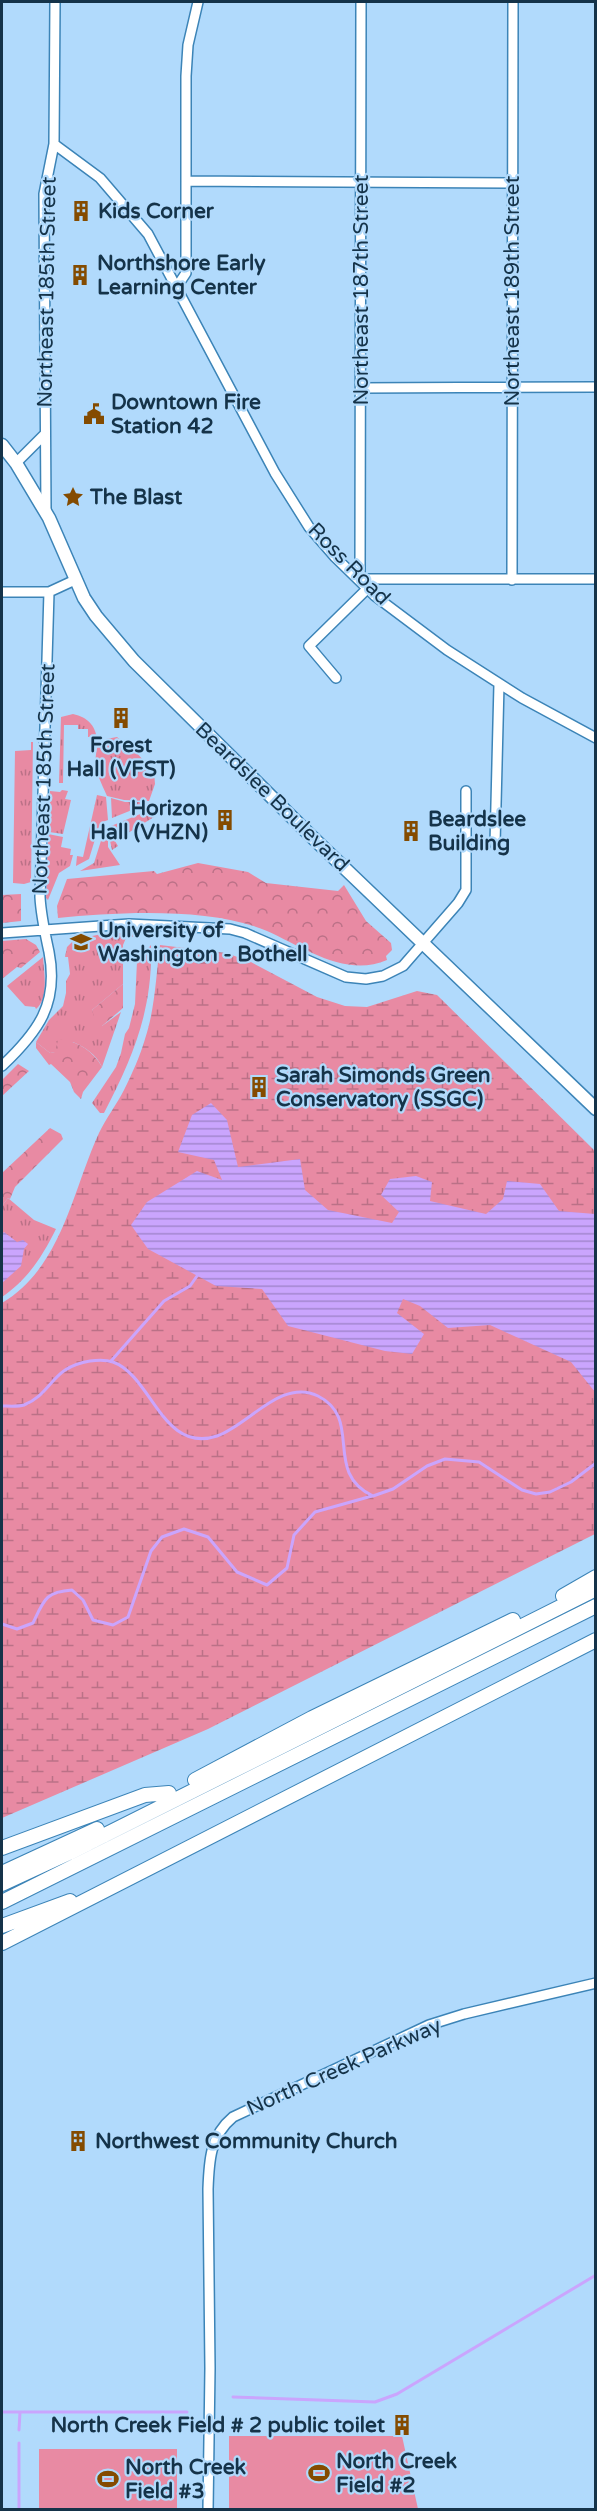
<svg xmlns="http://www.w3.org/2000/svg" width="597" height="2511" font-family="'Varela Round',sans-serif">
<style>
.grass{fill:url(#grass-tufts)}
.forest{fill:url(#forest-crowns)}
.wetland{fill:url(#wetland-marsh)}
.pitch{fill:#e88aa3}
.water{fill:url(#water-rules)}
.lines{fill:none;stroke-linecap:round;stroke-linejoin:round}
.stream{stroke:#caa5fd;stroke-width:3}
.minor-casing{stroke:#3c84b7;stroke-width:12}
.major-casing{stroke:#3c84b7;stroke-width:15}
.highway-casing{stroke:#3c84b7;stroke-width:16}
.minor{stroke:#fff;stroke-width:9}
.major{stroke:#fff;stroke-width:12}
.highway{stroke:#fff;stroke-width:14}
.labels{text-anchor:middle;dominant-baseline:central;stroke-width:4.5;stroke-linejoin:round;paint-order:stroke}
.poi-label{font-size:21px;font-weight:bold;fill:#153349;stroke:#b1dafc;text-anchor:start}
.street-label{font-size:21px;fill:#153349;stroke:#b1dafc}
</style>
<defs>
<pattern id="grass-tufts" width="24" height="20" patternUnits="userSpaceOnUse" patternTransform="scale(1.5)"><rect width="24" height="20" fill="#e88aa3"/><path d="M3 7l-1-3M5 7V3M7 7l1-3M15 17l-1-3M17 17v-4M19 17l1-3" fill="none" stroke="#bb7187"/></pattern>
<pattern id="forest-crowns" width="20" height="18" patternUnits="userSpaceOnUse" patternTransform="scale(1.5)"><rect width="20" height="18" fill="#e88aa3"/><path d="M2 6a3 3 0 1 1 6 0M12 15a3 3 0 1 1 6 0" fill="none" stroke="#bb7187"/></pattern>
<pattern id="wetland-marsh" width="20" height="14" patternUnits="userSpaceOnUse" patternTransform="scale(1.5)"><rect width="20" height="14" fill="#e88aa3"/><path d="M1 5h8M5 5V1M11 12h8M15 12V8" fill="none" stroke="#bb7187"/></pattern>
<pattern id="water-rules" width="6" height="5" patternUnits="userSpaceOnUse" patternTransform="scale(1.5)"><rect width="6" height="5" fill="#caa5fd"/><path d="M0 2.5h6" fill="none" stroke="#a387cf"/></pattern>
</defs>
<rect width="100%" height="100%" fill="#b1dafc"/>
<path class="grass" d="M 73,714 C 88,717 97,727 97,742 L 92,742 L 92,737 L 88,737 L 88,729 L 78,729 L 78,725 L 64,725 L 63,783 L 59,783 L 61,717 Z
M 117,737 L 135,751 L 154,772 L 155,784 L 149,801 L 124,800 L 107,796 C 98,775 92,768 98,744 L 106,739 Z
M 31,742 L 33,742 L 31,882 L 24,884 L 13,883 L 15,751 L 31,750 Z
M 62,790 L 68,791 L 65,799 L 71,800 L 63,834 L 49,832 L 50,791 L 60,792 Z
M 97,795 L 106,797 L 108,820 L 100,823 L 89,859 L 76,866 L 77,856 L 83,857 Z
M 111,798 L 125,802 L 145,802 L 147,804 L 112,818 Z
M 150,810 L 154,817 L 115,841 L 118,846 L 112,850 L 109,836 L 111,826 Z
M 108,827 L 108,847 L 120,865 L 80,871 L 94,863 L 105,828 Z
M 48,834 L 63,837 L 61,847 L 71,849 L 70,855 L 73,855 L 70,866 L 59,873 L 48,900 L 46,898 Z
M 106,933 L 139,933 L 137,936 L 126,938 L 123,945 L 123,984 L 92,1010 L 102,1026 L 121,1012 L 102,1067 C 96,1054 86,1048 73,1042 L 57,1048 L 56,1052 L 50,1053 L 36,1042 L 49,1020 L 63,1006 L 66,993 L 66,981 L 70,974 L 68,957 L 65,957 L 67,947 L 74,940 Z
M 151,945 C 153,1010 133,1057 104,1113 L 100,1113 L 92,1103 L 116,1067 L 121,1053 L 125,1034 L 129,1028 L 135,1004 L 137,961 Z
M 43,957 C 44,973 49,998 36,1009 L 35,1007 L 25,1006 L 7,986 Z
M 8,1198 L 34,1220 L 56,1229 C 42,1257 28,1279 2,1297 L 2,1206 Z"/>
<path class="forest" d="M 198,863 L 248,872 L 266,883 L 338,891 L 344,885 L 366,921 L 391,943 L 392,950 L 386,956 L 387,960 C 346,978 305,948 267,931 C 210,907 119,912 58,918 L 57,906 L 67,879 L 154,871 L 157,874 Z
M 21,894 L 21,921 L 2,923 L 2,895 Z
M 26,939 L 36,945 L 40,952 L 21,968 L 17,967 L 2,979 L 2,941 Z
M 123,984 L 123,1008 L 102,1026 L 97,1026 L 92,1010 Z
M 62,1039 C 80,1043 93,1051 102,1067 L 83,1092 L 81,1099 L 74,1092 L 70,1082 L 51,1064 L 49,1065 L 36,1048 L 36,1042 L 50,1053 L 55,1052 L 58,1040 Z
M 18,1064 L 29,1071 L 2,1096 L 2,1080 Z
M 50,1128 L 61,1134 L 63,1139 L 15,1187 L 10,1199 L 8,1198 L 2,1206 L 2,1173 Z"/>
<path class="wetland" d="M 160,945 L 226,953 L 249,961 L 317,997 L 345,1006 L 367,1007 L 417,991 L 437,995 L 595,1151 L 595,1534 L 208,1729 L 2,1818 L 2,1303 C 62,1267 72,1192 99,1133 C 106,1118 117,1104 124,1090 C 132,1074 140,1056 145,1039 C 155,1009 156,976 160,945 Z"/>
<path class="pitch" d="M 229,2436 L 402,2436 L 418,2509 L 229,2509 Z
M 39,2449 L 177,2449 L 177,2509 L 39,2509 Z"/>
<path class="water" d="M 211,1103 L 227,1120 L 238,1167 L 300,1159 L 305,1190 L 328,1210 L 392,1223 L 399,1212 L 381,1195 L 390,1179 L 416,1176 L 432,1182 L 430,1201 L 486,1214 L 503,1199 L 507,1181 L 540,1184 L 559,1211 L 595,1214 L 595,1392 L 571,1362 L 490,1325 L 448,1328 L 420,1306 L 403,1299 L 397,1313 L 424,1334 L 412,1354 L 385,1351 L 288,1326 L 262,1289 L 216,1286 L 148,1249 L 131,1225 L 147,1202 L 197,1171 L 222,1180 L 214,1160 L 178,1152 L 192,1115 Z
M 4,1232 L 17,1242 L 23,1240 L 28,1244 L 24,1249 L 21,1266 L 2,1283 L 2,1234 Z"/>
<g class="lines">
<path class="stream" d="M 111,1361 L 164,1301 L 190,1286 L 197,1276
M 2,1406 C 8,1406 18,1407 24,1405 C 53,1393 51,1367 90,1361 C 97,1360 107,1360 113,1362 C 152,1376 162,1454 217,1436 C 249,1425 281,1378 318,1396 C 364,1419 322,1472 373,1496 L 393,1489 L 427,1466 L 445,1459 L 479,1462 L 522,1490 L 536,1494 L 550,1492 L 571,1482 L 596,1463
M 2,1624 L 17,1629 L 33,1623 C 44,1600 45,1592 72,1590 L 83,1600 L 93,1620 L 113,1625 L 128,1617 L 151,1551 L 162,1537 L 184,1529 L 208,1537 L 237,1572 L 267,1585 L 287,1568 L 294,1535 L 315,1512 L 372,1496
M 233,2397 L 375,2402 L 397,2394 L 596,2275
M 2,2412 L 187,2412
M 19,2430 L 20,2412
M 19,2510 L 19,2443"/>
<defs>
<path id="minor" d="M 361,2 L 360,579 L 596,579
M 54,144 L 100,178 L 148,234 L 275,473 L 309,527 L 335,557 L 375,596 L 447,650 L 522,698 L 596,738
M 186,181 L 512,183
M 176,288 L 186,273 L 186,76 L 188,45 L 198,2
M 361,388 L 596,387
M 16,463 L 44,435
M 46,511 L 44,194 L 54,144 L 55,2
M 512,580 L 513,2
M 2,592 L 49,592 L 75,580
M 336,678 L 309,646 L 368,588
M 495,844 L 499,684
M 2,933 L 129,924 L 230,929 L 245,933 L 346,977 L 366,979 L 383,976 L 403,966 L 458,903 L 466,890 L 466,791
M 2,1066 C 38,1032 59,1004 49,952 C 45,933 41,916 40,897 L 49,592
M 208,2510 L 210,2368 L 208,2189 C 209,2161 210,2136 233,2117 L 429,2025 L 464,2014 L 596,1983"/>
<path id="major" d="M 2,445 L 16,463 L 49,518 L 84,598 L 96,616 L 134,661 L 310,835 L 596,1109"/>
<path id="highway" d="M 563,1596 L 596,1577
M 195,1780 L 312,1718 L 513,1620
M 2,1848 L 145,1795 L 169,1793
M 2,1873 L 97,1829
M 2,1884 L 69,1853 L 596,1589
M 2,1902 L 596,1606
M 2,1926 L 70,1901
M 2,1943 L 596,1640"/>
</defs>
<use href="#minor" class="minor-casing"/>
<use href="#major" class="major-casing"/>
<use href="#highway" class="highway-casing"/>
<use href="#minor" class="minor"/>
<use href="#major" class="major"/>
<use href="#highway" class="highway"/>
</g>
<defs>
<symbol id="building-bare" viewBox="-9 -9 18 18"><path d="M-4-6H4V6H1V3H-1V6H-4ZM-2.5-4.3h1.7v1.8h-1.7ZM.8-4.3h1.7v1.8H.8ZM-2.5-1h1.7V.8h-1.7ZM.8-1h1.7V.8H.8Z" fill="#844b00" stroke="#b1dafc" stroke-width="2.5" paint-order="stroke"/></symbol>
<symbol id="civic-bare" viewBox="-9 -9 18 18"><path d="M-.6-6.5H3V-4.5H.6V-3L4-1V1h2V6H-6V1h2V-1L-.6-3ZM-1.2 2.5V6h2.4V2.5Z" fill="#844b00" stroke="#b1dafc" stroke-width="2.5" paint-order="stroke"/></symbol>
<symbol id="sight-bare" viewBox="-9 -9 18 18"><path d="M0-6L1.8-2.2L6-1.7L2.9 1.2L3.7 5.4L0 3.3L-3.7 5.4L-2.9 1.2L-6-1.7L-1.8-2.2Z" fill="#844b00" stroke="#b1dafc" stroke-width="2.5" paint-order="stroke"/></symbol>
<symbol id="university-bare" viewBox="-9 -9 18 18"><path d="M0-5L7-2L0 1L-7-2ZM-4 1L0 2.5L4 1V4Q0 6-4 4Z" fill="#844b00" stroke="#b1dafc" stroke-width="2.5" paint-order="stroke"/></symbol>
<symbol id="stadium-bare" viewBox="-9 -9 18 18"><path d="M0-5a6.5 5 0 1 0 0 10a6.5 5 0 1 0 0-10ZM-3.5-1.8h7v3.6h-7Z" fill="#844b00" stroke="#b1dafc" stroke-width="2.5" paint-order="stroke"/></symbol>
</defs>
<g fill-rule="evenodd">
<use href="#building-bare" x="66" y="196" width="30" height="30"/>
<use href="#building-bare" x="65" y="260" width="30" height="30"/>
<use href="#civic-bare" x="79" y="399" width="30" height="30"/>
<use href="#sight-bare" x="58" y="482" width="30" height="30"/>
<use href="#building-bare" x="106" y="703" width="30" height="30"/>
<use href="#building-bare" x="210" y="805" width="30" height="30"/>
<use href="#building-bare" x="396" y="816" width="30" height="30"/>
<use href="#university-bare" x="66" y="927" width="30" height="30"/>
<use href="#building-bare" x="244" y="1072" width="30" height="30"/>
<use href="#building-bare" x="63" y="2126" width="30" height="30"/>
<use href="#building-bare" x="387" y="2410" width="30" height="30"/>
<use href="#stadium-bare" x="304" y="2458" width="30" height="30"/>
<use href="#stadium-bare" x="93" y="2464" width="30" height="30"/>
</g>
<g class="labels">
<g class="poi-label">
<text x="98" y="211">Kids Corner</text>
<text x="97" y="263">Northshore Early<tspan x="97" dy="24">Learning Center</tspan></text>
<text x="111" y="402">Downtown Fire<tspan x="111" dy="24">Station 42</tspan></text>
<text x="90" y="497">The Blast</text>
<text x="121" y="745" text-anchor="middle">Forest<tspan x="121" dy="24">Hall (VFST)</tspan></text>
<text x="208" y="808" text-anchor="end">Horizon<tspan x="208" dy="24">Hall (VHZN)</tspan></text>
<text x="428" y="819">Beardslee<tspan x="428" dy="24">Building</tspan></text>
<text x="98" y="930">University of<tspan x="98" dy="24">Washington - Bothell</tspan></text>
<text x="276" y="1075">Sarah Simonds Green<tspan x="276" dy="24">Conservatory (SSGC)</tspan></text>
<text x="95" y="2141">Northwest Community Church</text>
<text x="385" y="2425" text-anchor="end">North Creek Field # 2 public toilet</text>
<text x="336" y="2461">North Creek<tspan x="336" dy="24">Field #2</tspan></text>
<text x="125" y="2467">North Creek<tspan x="125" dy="24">Field #3</tspan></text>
</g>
<g class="street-label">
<text transform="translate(361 290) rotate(-90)">Northeast 187th Street</text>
<text transform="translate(512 291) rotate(-90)">Northeast 189th Street</text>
<text transform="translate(47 292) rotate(-89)">Northeast 185th Street</text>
<text transform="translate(349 564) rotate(45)">Ross Road</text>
<text transform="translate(44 779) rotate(-88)">Northeast 185th Street</text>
<text transform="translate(272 797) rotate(44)">Beardslee Boulevard</text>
<text transform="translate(344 2067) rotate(-24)">North Creek Parkway</text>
</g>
</g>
<rect width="597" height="2511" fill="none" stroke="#153349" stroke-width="6"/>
</svg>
